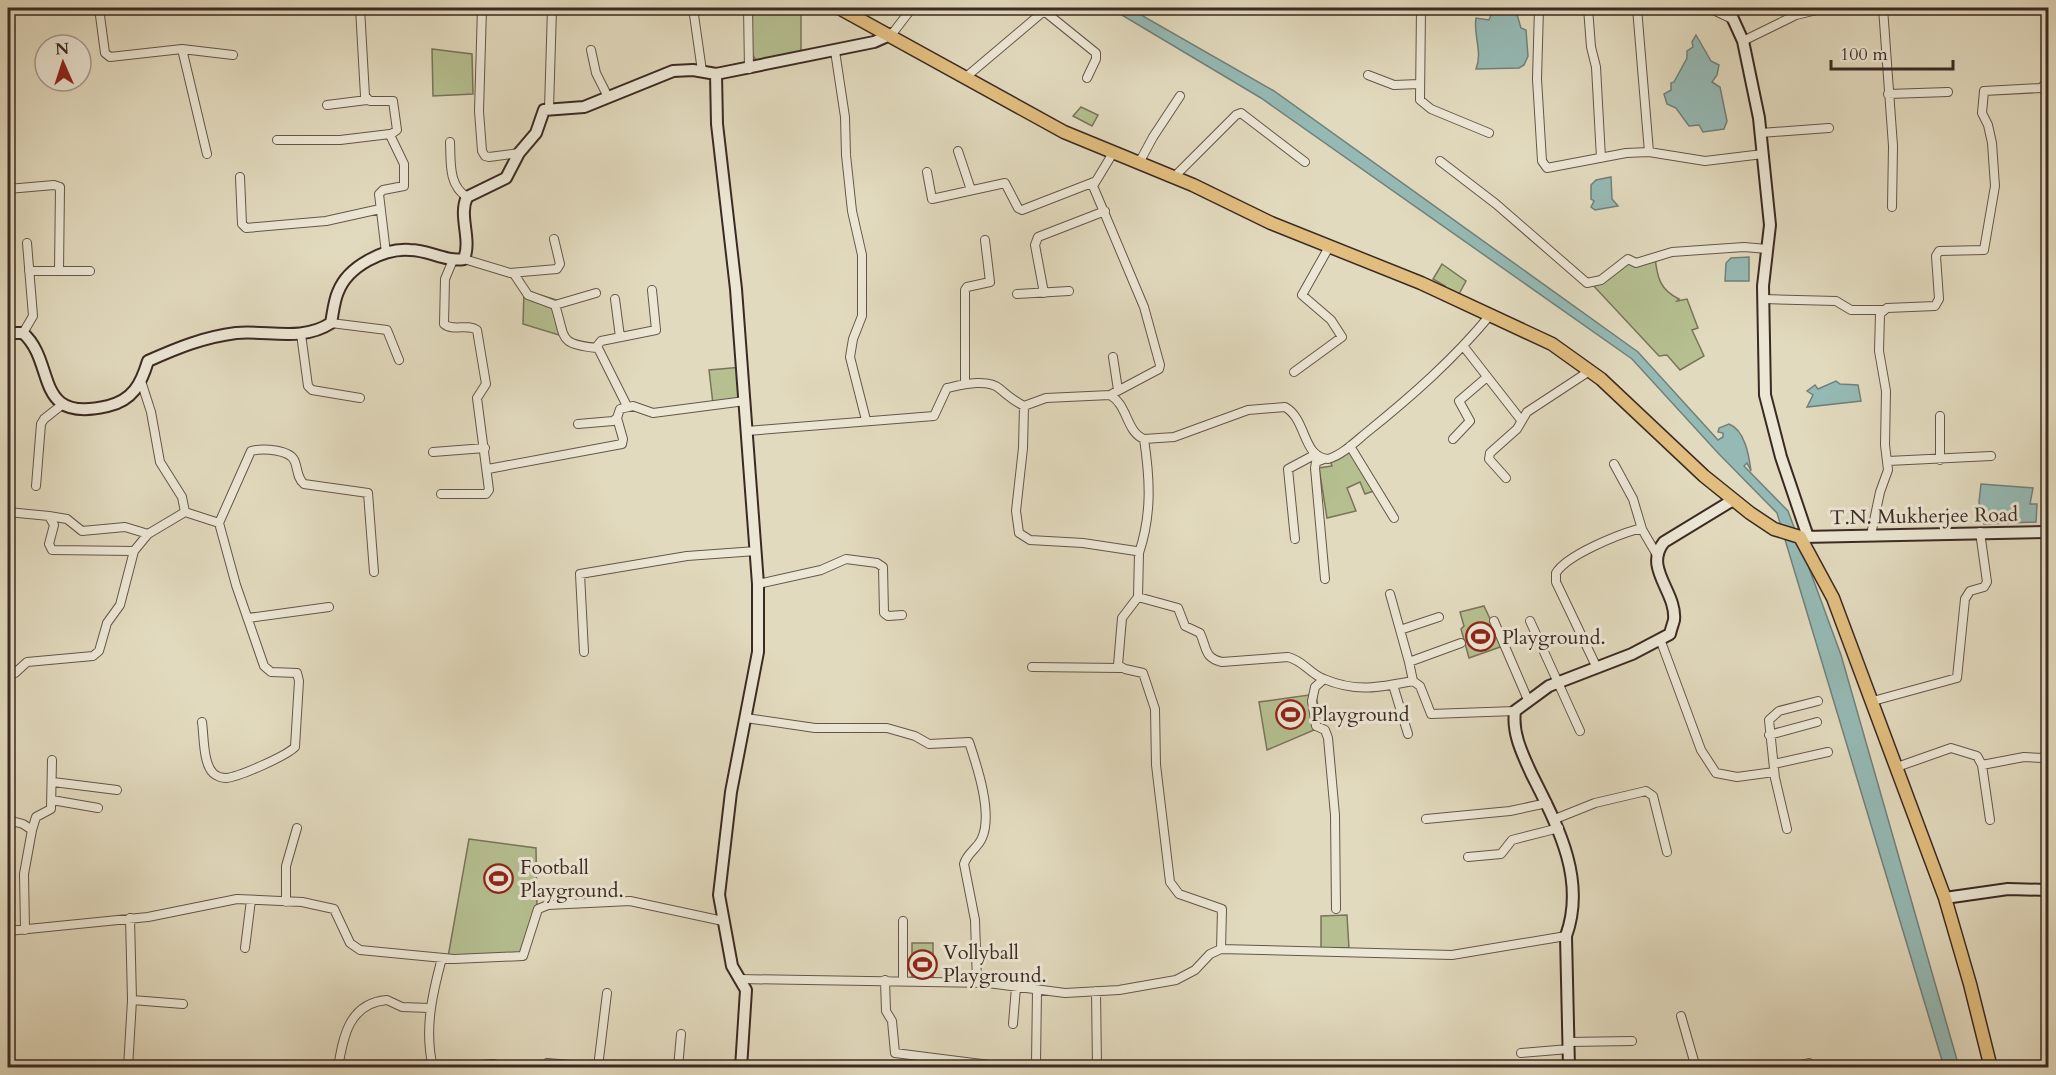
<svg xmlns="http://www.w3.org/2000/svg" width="2056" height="1075" font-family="Cardo,serif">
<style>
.green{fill:#b5bf90;stroke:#78745a;stroke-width:1.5}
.water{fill:#95bab5;stroke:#71807b;stroke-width:1.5}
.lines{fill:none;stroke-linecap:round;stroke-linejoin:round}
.street-casing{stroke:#65564a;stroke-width:10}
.secondary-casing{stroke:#3b2a23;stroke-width:14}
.primary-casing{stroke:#3b2a23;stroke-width:15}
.street{stroke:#ece7d5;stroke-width:8}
.secondary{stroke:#ece7d5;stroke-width:10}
.primary{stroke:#e1bd7f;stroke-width:12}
.labels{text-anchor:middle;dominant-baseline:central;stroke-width:6;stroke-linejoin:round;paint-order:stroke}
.street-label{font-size:20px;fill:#3b2a23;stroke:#ece7d5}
.poi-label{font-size:20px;fill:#3b2a23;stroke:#ece7d5;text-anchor:start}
</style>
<rect width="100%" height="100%" fill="#e2dabe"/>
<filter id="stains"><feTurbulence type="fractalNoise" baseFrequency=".00333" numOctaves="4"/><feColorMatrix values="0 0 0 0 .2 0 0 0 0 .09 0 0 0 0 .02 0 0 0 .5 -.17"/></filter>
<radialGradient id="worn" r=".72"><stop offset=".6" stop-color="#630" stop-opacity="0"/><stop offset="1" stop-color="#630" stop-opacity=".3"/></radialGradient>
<path class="green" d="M 752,8 L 801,8 L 801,53 L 757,62 L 752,54 Z
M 432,49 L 472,54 L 473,94 L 433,96 Z
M 1081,107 L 1098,115 L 1092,126 L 1073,116 Z
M 1655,257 C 1657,277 1660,290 1679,299 L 1677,301 L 1687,299 L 1698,328 L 1692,330 L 1704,356 L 1680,370 L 1667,355 L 1659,356 L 1590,282 L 1628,259 L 1636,263 Z
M 1442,264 L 1466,281 L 1459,294 L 1443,290 L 1445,286 L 1433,279 Z
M 524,290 L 560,301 L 559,335 L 523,324 Z
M 742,367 L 745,401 L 713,404 L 709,370 Z
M 1352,447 L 1379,489 L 1365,494 L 1360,482 L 1347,488 L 1356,511 L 1327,518 L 1319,468 L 1332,466 L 1330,460 Z
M 1484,606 L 1503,646 L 1469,658 L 1461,629 L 1464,626 L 1460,612 Z
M 1316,694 L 1321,727 L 1267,750 L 1259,702 Z
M 469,839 L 536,848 L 537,908 L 523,956 L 448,957 Z
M 1347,915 L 1349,948 L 1321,948 L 1321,916 Z
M 912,943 L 933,943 L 933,986 L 912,985 Z"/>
<path class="water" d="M 1110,8 L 1129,8 L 1274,91 L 1638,352 L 1718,440 L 1723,437 L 1723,433 L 1718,432 L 1719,428 L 1729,424 C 1745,430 1749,456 1751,471 L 1747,463 L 1744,466 L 1788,511 L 1841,655 L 1959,1067 L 1944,1067 L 1777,513 L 1718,453 L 1632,359 L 1261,98 Z
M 1503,8 L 1515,8 L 1521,28 L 1526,30 L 1528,56 L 1524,65 L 1519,68 L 1476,69 C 1483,52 1473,35 1476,18 L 1489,20 L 1493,10 Z
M 1696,35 L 1711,61 L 1719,65 L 1717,75 L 1712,82 L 1720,87 L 1727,121 L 1724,129 L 1703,132 L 1699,125 L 1689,126 L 1676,108 L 1667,104 L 1664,94 L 1671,90 L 1671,83 L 1674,82 L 1687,58 L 1687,51 L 1693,47 L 1692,42 Z
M 1611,177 L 1612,199 L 1618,206 L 1595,210 L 1591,207 L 1594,201 L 1591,199 L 1591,185 L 1596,180 Z
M 1749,257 L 1749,281 L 1725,281 L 1726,263 L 1731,258 Z
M 1836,381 L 1840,384 L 1858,385 L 1861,401 L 1807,407 L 1813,395 L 1807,391 L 1815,385 L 1818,389 Z
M 1981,484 L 2033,488 L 2030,504 L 2037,504 L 2036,522 L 1984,524 L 1979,502 Z"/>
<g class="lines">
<defs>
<path id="street" d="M 8,8 L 11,8
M 99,8 L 105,53 L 110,57 L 182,49 L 233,55
M 360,8 L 365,96 L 370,101 L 393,101 L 397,130 L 390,135 L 404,164 L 404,186 L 383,190 L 379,194 L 386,253
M 482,8 L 479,111 L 482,151 L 485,156 L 489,157 L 519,153
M 693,8 L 702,71
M 748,8 L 749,69
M 1421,8 L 1420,100 L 1431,109 L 1489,133
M 1539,8 L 1537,79 L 1542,161 L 1547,168 L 1626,153 L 1649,152 L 1705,161 L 1763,154
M 1588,8 L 1591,47 L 1596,67 L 1601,158
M 1637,8 L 1649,152
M 1709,8 L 1734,20
M 1883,8 L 1893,146 L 1892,207
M 892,34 L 912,8
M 1743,41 L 1796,15 L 1825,8
M 182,49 L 207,154
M 591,50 L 596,73 L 607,95
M 835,51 L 845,117 L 846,155 L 852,211 L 862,255 L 862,316 L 853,339 L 850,357 L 866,420
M 1368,75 L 1394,85 L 1419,84
M 966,77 L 1044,11 L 1096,53 L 1096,59 L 1087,78
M 1888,94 L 1948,92
M 327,105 L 367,100
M 549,109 L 552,8
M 1761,133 L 1829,128
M 277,140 L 340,140 L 390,134
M 450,142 C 451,162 448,185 467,197
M 958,151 L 971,190
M 1440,161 L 1496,204 L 1587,283 L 1601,280 L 1628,259 L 1636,263 L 1672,252 L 1744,247 L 1767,249
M 1139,163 L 1153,137 L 1180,96
M 927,172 L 932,199 L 1005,183 L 1018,208 L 1022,210 L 1094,182
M 240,177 L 242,224 L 246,228 L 326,221 L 380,209
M 1174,177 L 1236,115 L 1241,113 L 1305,162
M 8,189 L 54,185 L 60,187 L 59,271
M 464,259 L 510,273 L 557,269 L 560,264 L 554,239
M 29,271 L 90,271
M 514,274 L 528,295 L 555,305 C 566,338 557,344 597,348
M 1044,293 L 1035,245 L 1038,237 L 1105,211
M 1017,294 L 1069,291
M 615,299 L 620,337
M 1764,299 L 1836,301 L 1851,310 L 1883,310
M 555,305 L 596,293
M 331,323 L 387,330 L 399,360
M 23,333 L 33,316 L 27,243
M 301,334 L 308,386 L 312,390 L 360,398
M 1464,347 L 1521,420
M 1113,357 L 1118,390
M 1294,372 L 1342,337 L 1331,320 L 1302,295 L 1329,247
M 965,384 L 965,290 L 967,287 L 990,282 L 985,240
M 1110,395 L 1159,369 L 1160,365 L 1144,307 L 1093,186 L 1113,153
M 627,406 L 597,346 L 601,341 L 656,330 L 652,290
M 1024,406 L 1023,448 L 1016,511 L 1019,533 L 1030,540 L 1083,543 L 1136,551 L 1139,553 L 1138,597 L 1122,618 L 1118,665 L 1125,669 L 1143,673 L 1155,709 L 1156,765 L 1170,882 L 1179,894 L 1222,909 L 1221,949
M 578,424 L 613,421 L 617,418 L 620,409 L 633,406 L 653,413 L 745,401
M 747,431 L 934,416 L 947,388 C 961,385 988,378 1000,389 C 1008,396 1014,401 1024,406 L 1046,398 L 1110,395 C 1128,405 1126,432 1144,439 L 1174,437 L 1248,410 L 1285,407 C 1307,419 1302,457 1328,459 C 1342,455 1355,442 1366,433 C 1412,396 1454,359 1491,314
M 1453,439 L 1470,421 L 1459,401 L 1487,377
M 1350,446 L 1394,518
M 433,452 L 485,448
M 1324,459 L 1316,462 L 1315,468 L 1325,579
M 1940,460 L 1940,416
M 1888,461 L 1991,456
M 1614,464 L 1633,499 L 1642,529
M 488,469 L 622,444 L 623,439 L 617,418
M 1506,478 L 1489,459 L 1490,453 L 1517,429 L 1527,412 L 1591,370
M 36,486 L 41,424 L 44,419 L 63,404
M 441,494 L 486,494 L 489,490 L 477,398 L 486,384 L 477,330 C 467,323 453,332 444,324 L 445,279 L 453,260
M 8,512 L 49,516 L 54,525 L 49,544 L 52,550 L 134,551 L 148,534 L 185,512 L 182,497 L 160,462 L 151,412 L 141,381
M 185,512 L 219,523 L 236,585 L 264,666 L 271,672 L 297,673 L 299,681 L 295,747 C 286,756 239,777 226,778 C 222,778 216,776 213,773 C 203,763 204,736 202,722
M 49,516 L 67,519 L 82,531 L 125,527 L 148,534
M 219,523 L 251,451 C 262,448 291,449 295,462 C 298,470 297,478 304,484 L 368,493 L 374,572
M 1871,535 L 1880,492 L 1888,470 L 1885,445 L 1886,391 L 1879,351 L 1880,314 L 1887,308 L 1935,306 L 1939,299 L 1936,256 L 1939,251 L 1984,250 L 1995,186 L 1992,143 L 1988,125 L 1982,113 L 1984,91 L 2041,88 L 2048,81
M 1295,539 L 1288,469 L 1316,454
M 1139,553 C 1152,514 1150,479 1144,439
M 758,584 L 821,570 L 846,559 L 877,563 L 883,567 L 884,613 L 888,616 L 902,615
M 1390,594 L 1409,662
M 1138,597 L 1178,608 L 1185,626 L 1200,633 C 1207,648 1204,658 1222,662 L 1288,657 C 1304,661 1310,674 1324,679 C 1358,693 1379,687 1413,681 L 1420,686 L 1431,714 L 1515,711
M 248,618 L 329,607
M 1494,621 L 1528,700
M 1530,621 L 1580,731
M 2048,627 L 2046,643 L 2048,661
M 1400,630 L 1439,617
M 1660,639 L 1701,750 L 1716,773 L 1737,777 L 1774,772
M 584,652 L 580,574 L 687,556 L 756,551
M 1032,667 L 1120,668
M 1597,668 L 1556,582 L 1556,573 C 1567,555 1617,535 1638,529 L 1643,531 L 1657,555
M 8,676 L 15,673 L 27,662 L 93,656 L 99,651 L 107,623 L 120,605 L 134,551
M 1324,679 L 1315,687 L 1312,701 L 1316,726 L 1325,730 L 1328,738 L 1335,815 L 1336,909
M 1413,681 L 1409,662 L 1461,643
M 1393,685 L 1408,734
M 1873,701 L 1957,678 L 1965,599 L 1970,591 L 1984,587 L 1987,582 L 1980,532
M 746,718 L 815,728 L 887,728 L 915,736 L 929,744 L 969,742 C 977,766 993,813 982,838 C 978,848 967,853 964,864 L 975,920 L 977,982
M 1769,735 L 1817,722
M 1774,764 L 1828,752
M 1982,765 L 2024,757 L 2044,758
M 1897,767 L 1951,748 L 1977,756 L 1982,765 L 1990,820
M 53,782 L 117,790
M 52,800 L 98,808
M 1426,819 L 1510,811 L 1547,803
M 1555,819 L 1595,803 L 1646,791 L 1653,796 L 1667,852
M 8,820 L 23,824 L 32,830 L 24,874 L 25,930
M 1787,829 L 1775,778 L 1769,720 L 1779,711 L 1818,701
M 32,830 L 36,817 L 51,809 L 52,760
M 1468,857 L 1501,854 L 1512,840 L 1559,828
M 286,902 L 286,866 L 297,828
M 8,931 L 148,917 L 237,899 L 302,902 L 334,909 L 350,943 L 360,950 L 454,959 L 523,956 L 538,909 L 548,905 L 630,901 L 723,921
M 245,948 L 251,900
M 740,979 L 988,983 L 1065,993 L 1119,990 L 1176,980 L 1195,970 L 1210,954 L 1221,949 L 1452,955 L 1566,936
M 885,980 L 886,1011 L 892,1021 L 895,1053 L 1013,1068
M 903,981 L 903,921
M 1096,991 L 1097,1068
M 132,1000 L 183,1004
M 1681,1016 L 1696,1068
M 1013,1024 L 1016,987
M 1568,1042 L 1632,1041
M 1521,1053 L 1569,1049
M 547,1063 L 606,1068
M 598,1067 L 607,993
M 128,1068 L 132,1000 L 130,918
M 338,1068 C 343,1037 349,1003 387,1000 L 402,1007 L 430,1008
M 433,1068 C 424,1030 432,995 442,958
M 444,1068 L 493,1064 L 511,1068
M 678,1068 L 681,1034
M 1034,1068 L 1036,1063 L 1037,991
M 1788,1068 L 1809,1063
M 2044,1068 L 2048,1067"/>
<path id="secondary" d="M 1728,8 L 1743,41 L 1759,118 L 1770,225 L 1763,286 L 1765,395 L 1781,457 L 1808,537
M 8,333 L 23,333 C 57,363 32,424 108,406 C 133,400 141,384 148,361 C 177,348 204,337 236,333 C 268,330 302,342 331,323 C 333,313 334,301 338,292 C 348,266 384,248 410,250 C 429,250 445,262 464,259 C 472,239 458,216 467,197 L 506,178 L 519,153 L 536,133 L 544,110 L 584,107 L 673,71 L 693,70 L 716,74
M 1803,537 L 2048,532
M 1945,898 L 2008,889 L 2048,890
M 741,1068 L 746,990 L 732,966 L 719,895 L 731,792 L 758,652 L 758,584 L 736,289 L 717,124 L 716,74 L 874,42 L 892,34
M 1569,1068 L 1566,936 C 1587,878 1556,823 1531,773 C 1522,753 1512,733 1515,711 L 1549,686 L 1632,654 L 1670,634 C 1671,629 1673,624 1674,620 C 1677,592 1643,568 1664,542 L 1733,500"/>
<path id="primary" d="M 839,8 L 1064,132 L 1193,185 L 1271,223 L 1421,283 L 1552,344 L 1601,379 L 1704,476 L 1750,513 L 1774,529 L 1800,537 L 1833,598 L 1945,898 L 1970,984 L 1991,1068"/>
</defs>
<use href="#street" class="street-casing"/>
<use href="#secondary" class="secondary-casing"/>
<use href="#primary" class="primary-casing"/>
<use href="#street" class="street"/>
<use href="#secondary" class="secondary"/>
<use href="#primary" class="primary"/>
</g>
<defs>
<symbol id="stadium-ring" viewBox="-11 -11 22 22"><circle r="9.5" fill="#ece7d5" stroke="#8f2418" stroke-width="1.5"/><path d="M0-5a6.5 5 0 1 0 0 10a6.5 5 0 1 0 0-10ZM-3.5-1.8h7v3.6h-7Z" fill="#8f2418"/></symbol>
</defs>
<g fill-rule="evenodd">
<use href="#stadium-ring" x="1464" y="620" width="33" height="33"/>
<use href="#stadium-ring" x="1274" y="698" width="33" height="33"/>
<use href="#stadium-ring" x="482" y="862" width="33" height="33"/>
<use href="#stadium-ring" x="906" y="948" width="33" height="33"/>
</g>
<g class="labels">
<g class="street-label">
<text transform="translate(1924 516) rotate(-1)">T.N. Mukherjee Road</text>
</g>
<g class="poi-label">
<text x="1502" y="637">Playground.</text>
<text x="1311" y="714">Playground</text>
<text x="520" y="867">Football<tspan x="520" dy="23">Playground.</tspan></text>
<text x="943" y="952">Vollyball<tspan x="943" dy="23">Playground.</tspan></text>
</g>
</g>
<rect width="2056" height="1075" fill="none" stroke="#e2dabe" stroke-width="30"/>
<rect x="9" y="9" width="2038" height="1057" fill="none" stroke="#3b2a23" stroke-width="3"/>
<rect x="15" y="15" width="2026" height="1045" fill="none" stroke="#3b2a23" stroke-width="1.5"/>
<g transform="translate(63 63) rotate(357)"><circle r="28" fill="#ece7d5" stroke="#a59b8e" stroke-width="1.5"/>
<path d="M0-4.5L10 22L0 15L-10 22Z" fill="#8f2418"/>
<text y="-9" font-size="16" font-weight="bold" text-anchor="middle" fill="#3b2a23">N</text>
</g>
<path d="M1831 60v9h122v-9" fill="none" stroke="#3b2a23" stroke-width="3"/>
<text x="1840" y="60" font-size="18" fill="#3b2a23" stroke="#ece7d5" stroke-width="4.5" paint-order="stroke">100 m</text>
<rect width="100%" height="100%" filter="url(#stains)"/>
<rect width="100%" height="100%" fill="url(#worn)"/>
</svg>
